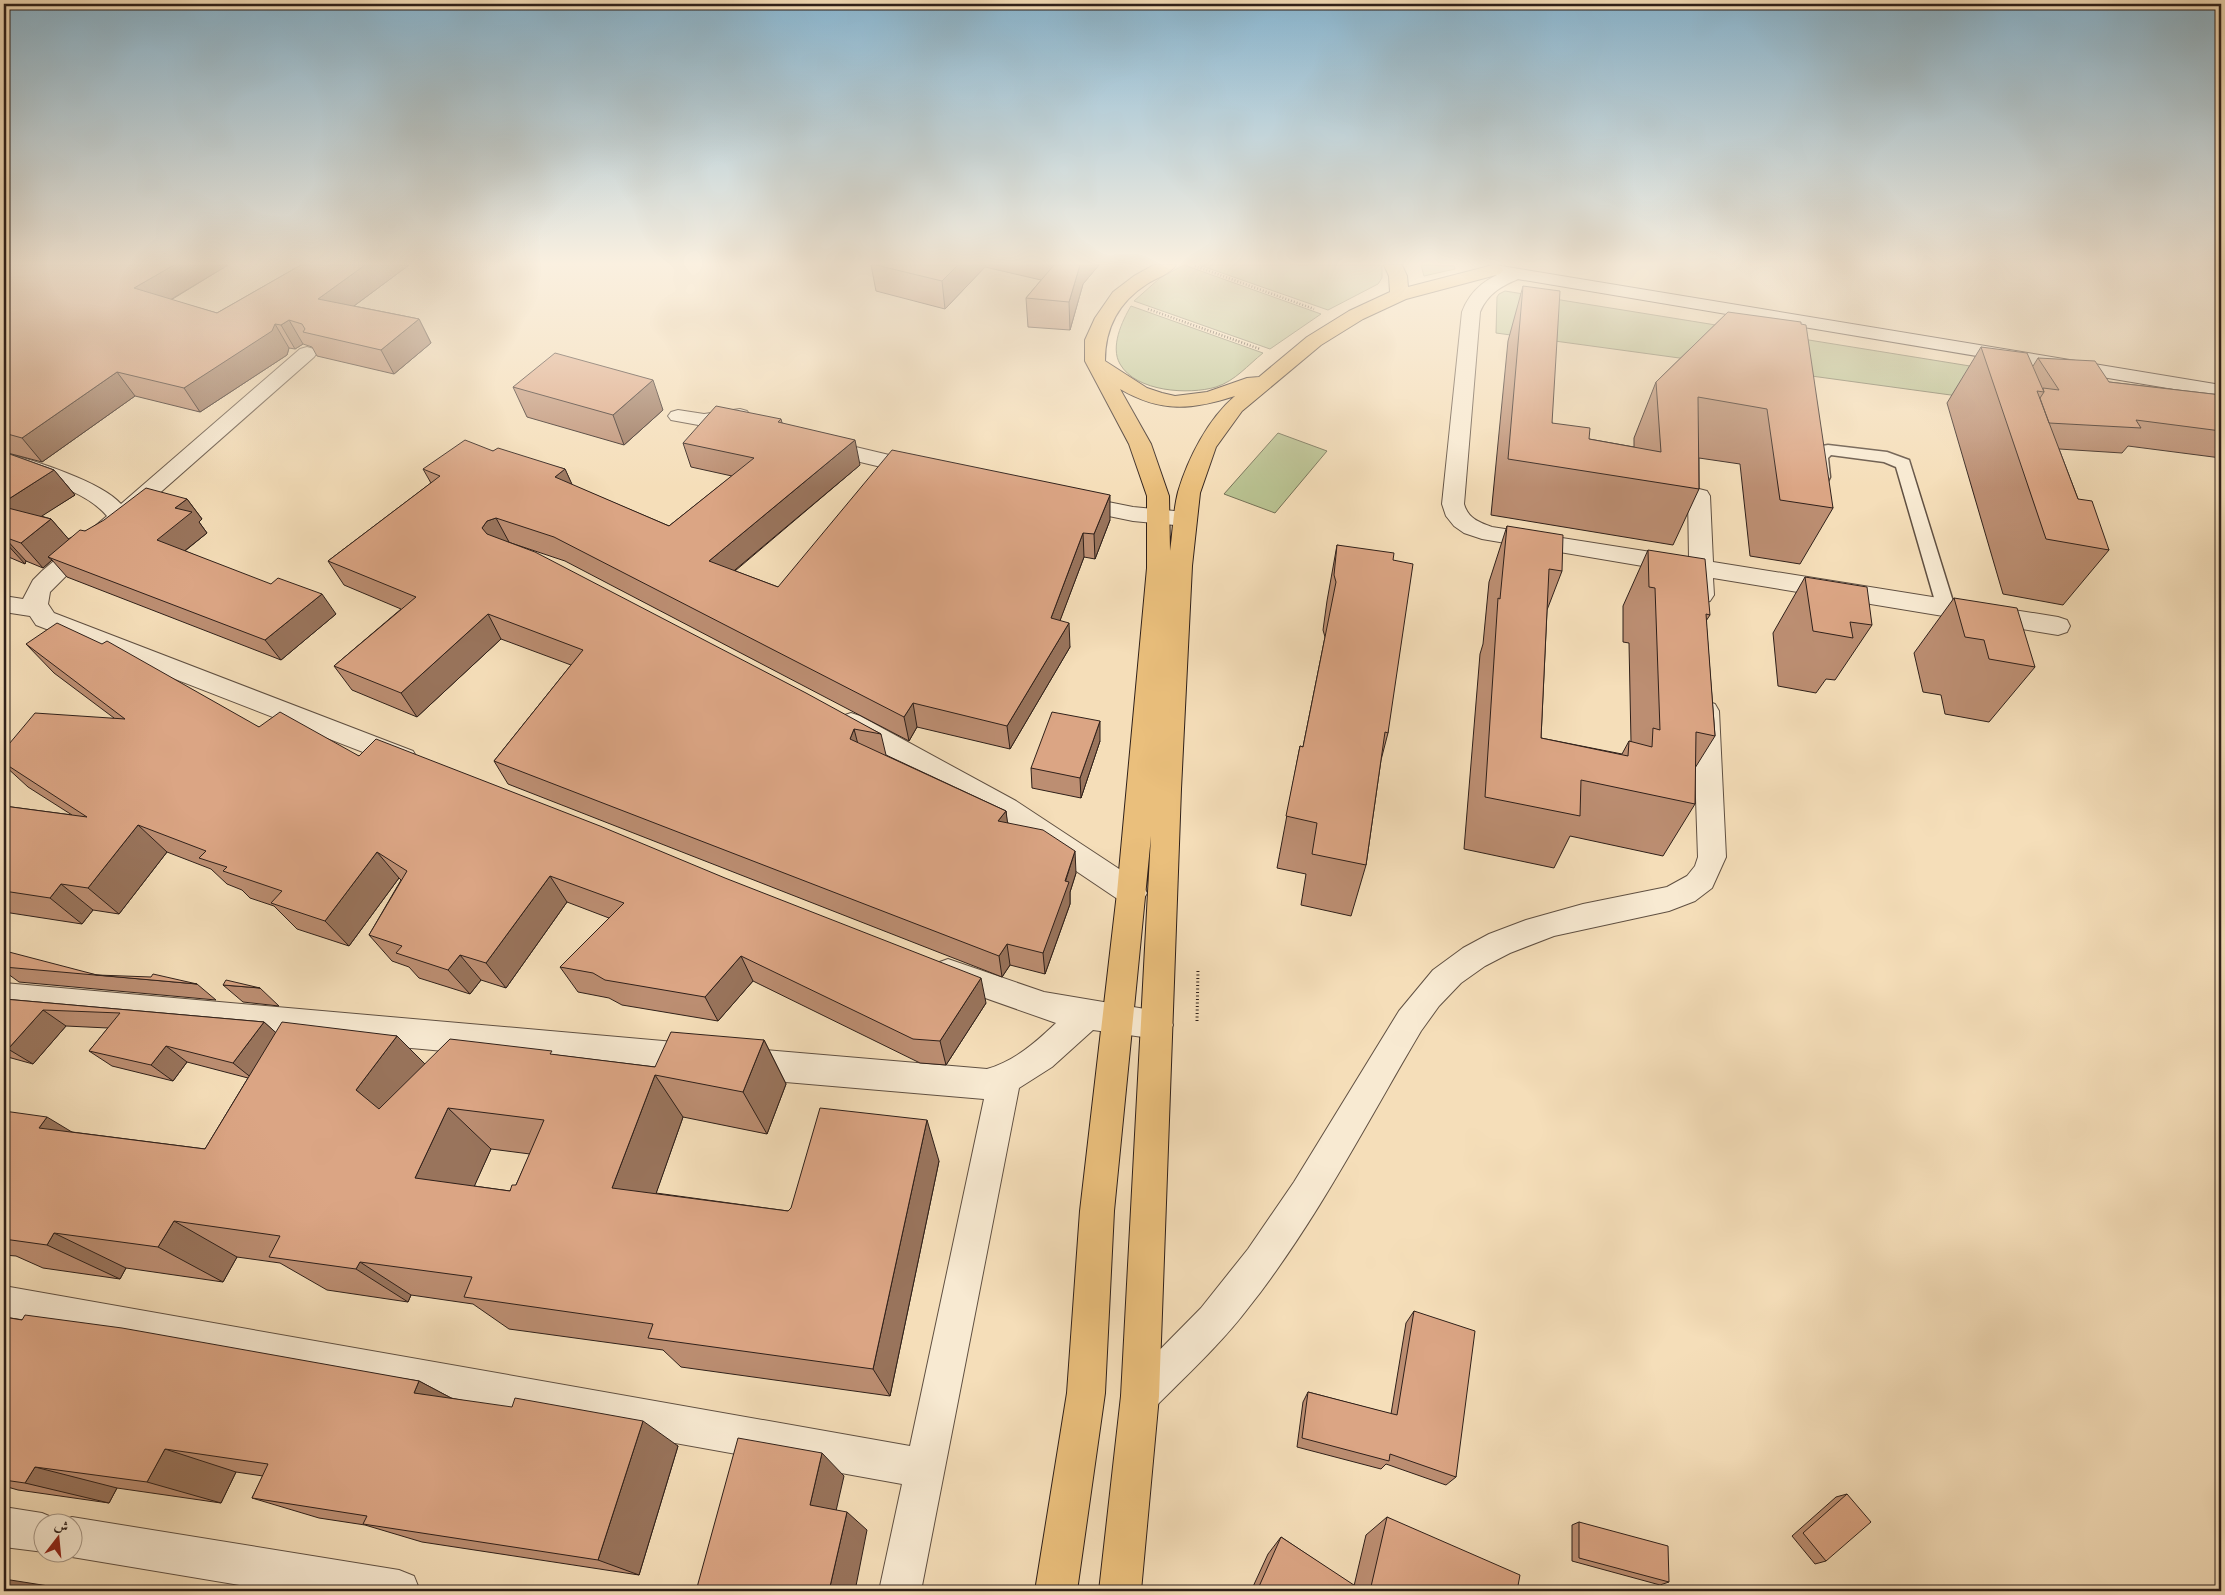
<svg xmlns="http://www.w3.org/2000/svg" width="2225" height="1595" font-family="'Libre Bodoni',Amiri,serif">
<style>
.green{fill:#b9c291;stroke:#747156}
.lines{fill:none;stroke-linecap:round;stroke-linejoin:round}
.lane-casing{stroke:#605042;stroke-width:3}
.street-casing{stroke:#605042;stroke-width:2}
.secondary-casing{stroke:#2f201a;stroke-width:2}
.primary-casing{stroke:#2f201a;stroke-width:2}
.path-far1{stroke:#2f201a;stroke-width:2.5;stroke-dasharray:1 2;stroke-linecap:butt}
.path{stroke:#2f201a;stroke-width:3;stroke-dasharray:1 2.5;stroke-linecap:butt}
.lane{fill:#f8ead2;fill-rule:evenodd}
.street{fill:#f8ead2;fill-rule:evenodd}
.secondary{fill:#f8ead2;fill-rule:evenodd}
.primary{fill:#eabf7c;fill-rule:evenodd}
.wall{fill:#bc8e72;stroke:#2f201a;fill-rule:evenodd}
.shaded-wall{fill:#99745c;stroke:#2f201a}
.building{fill:#dba584;stroke:#2f201a;fill-rule:evenodd}
</style>
<rect width="100%" height="100%" fill="#f5deb9"/>
<filter id="stains"><feTurbulence type="fractalNoise" baseFrequency=".004" numOctaves="4"/><feColorMatrix values="0 0 0 0 .2 0 0 0 0 .09 0 0 0 0 .02 0 0 0 .5 -.17"/></filter>
<radialGradient id="worn" r=".72"><stop offset=".6" stop-color="#630" stop-opacity="0"/><stop offset="1" stop-color="#630" stop-opacity=".3"/></radialGradient>
<path class="green" d="M 1184,265 L 1321,314 L 1270,349 L 1134,301 L 1160,278 Z
M 1199,265 L 1382,265 L 1382,278 L 1378,284 L 1328,310 Z
M 1421,265 L 1454,266 L 1455,269 L 1424,276 Z
M 1505,291 L 1970,366 L 1980,399 L 1496,333 L 1497,297 L 1499,294 Z
M 1131,306 L 1263,353 C 1248,365 1235,381 1216,387 C 1189,395 1136,392 1120,364 C 1110,347 1122,321 1131,306 Z
M 1278,433 L 1327,451 L 1275,513 L 1224,494 Z"/>
<g class="lines">
<defs>
<path id="lane" d="M 1828,445 L 1887,452 L 1909,460 L 1955,608 L 1953,613 L 1946,614 L 1939,613 L 1937,608 L 1896,467 L 1884,462 L 1831,455 L 1828,458 L 1830,477 L 1828,481 L 1816,481 L 1814,477 L 1812,456 L 1822,446 Z"/>
<path id="street" d="M 1515,269 L 1521,270 L 1524,274 L 1521,278 C 1503,285 1488,293 1480,312 L 1464,504 C 1468,518 1478,522 1492,527 L 1689,558 L 1688,496 L 1691,491 L 1699,489 L 1707,491 L 1710,496 L 1713,562 L 2058,617 L 2067,620 L 2070,626 L 2067,632 L 2058,635 L 1713,578 L 1714,595 L 1710,601 L 1702,603 L 1694,601 L 1690,595 L 1690,574 L 1482,539 L 1464,533 L 1454,526 L 1446,516 L 1442,504 L 1462,312 C 1471,288 1490,275 1515,269 Z
M 307,347 L 314,349 L 317,353 L 314,357 L 70,572 L 50,592 L 48,604 L 54,613 L 413,751 L 417,758 L 413,765 L 404,768 L 36,625 L 30,616 L 4,612 L 4,596 L 23,599 L 33,580 L 42,571 L 107,516 C 83,488 38,480 4,467 L 4,453 C 34,460 102,482 121,504 L 300,349 Z
M 740,409 L 747,411 L 750,415 L 747,419 L 704,426 L 671,420 L 668,416 L 671,412 L 678,410 L 704,414 Z
M 822,439 L 927,464 L 930,469 L 927,474 L 919,476 L 814,451 L 811,446 L 814,441 Z
M 1073,495 L 1133,507 L 1185,512 L 1193,514 L 1196,519 L 1193,524 L 1185,526 L 1133,521 L 1065,507 L 1062,502 L 1065,497 Z
M 1706,701 L 1715,704 L 1719,711 L 1726,857 L 1712,888 L 1695,901 L 1669,911 L 1554,936 L 1510,953 L 1485,966 L 1461,983 L 1439,1006 L 1421,1031 C 1366,1124 1316,1222 1249,1307 C 1221,1344 1186,1376 1153,1409 L 1140,1415 L 1127,1409 L 1121,1396 L 1127,1383 L 1201,1308 L 1248,1249 L 1294,1182 L 1399,1011 L 1433,970 L 1463,948 L 1489,934 L 1526,920 L 1583,904 L 1667,887 L 1687,876 L 1695,866 L 1698,857 L 1693,711 L 1697,704 Z
M 851,713 L 860,716 L 1016,801 L 1142,884 L 1147,893 L 1142,902 L 1132,905 L 1122,902 L 996,817 L 842,730 L 838,723 L 842,716 Z
M 948,959 L 1044,992 L 1157,1011 L 1168,1015 L 1173,1025 L 1168,1035 L 1157,1039 L 1093,1030 L 1052,1067 L 1019,1088 L 921,1591 L 879,1591 L 902,1484 L 4,1322 L 4,1286 L 910,1446 L 984,1099 L 740,1078 L 729,1073 L 724,1063 L 729,1053 L 740,1048 L 987,1069 C 1015,1061 1036,1042 1056,1023 L 937,981 L 933,972 L 937,963 Z
M 4,983 L 697,1044 L 708,1049 L 713,1059 L 708,1069 L 697,1074 L 4,1011 Z
M 4,1507 L 42,1513 L 56,1519 L 58,1522 L 42,1522 L 44,1552 L 4,1547 Z
M 72,1517 L 399,1570 L 414,1576 L 420,1591 L 276,1591 L 72,1557 L 60,1552 L 72,1552 L 72,1522 L 58,1522 Z"/>
<path id="secondary" d="M 1495,265 L 2221,385 L 2221,397 L 1488,274 L 1485,270 L 1488,266 Z"/>
<path id="primary" d="M 1154,265 L 1176,265 C 1170,274 1156,278 1147,284 C 1119,302 1105,327 1105,361 L 1147,388 L 1162,393 L 1175,396 L 1207,392 L 1247,378 L 1259,377 L 1307,337 L 1349,311 L 1390,292 L 1389,276 L 1384,265 L 1402,265 L 1407,276 L 1408,287 L 1493,265 L 1500,266 L 1503,270 L 1500,274 L 1406,299 L 1363,319 L 1321,345 L 1242,411 L 1216,447 L 1200,493 L 1192,566 L 1181,789 L 1159,1396 L 1141,1591 L 1099,1591 L 1121,1396 L 1151,836 L 1114,1211 L 1105,1393 L 1077,1591 L 1035,1591 L 1067,1393 L 1080,1211 L 1117,893 L 1147,568 L 1147,496 L 1129,444 L 1085,361 L 1085,340 L 1095,318 L 1113,292 L 1134,276 ZM 1120,389 C 1161,413 1192,410 1235,396 C 1208,419 1188,458 1178,492 C 1173,511 1173,532 1170,551 L 1169,496 L 1151,444 Z"/>
</defs>
<use href="#lane" class="lane-casing"/>
<use href="#street" class="street-casing"/>
<use href="#secondary" class="secondary-casing"/>
<use href="#primary" class="primary-casing"/>
<path class="path-far1" d="M 1195,266 L 1314,309
M 1148,309 L 1260,349"/>
<path class="path" d="M 1197,1021 L 1198,969"/>
<use href="#lane" class="lane"/>
<use href="#street" class="street"/>
<use href="#secondary" class="secondary"/>
<use href="#primary" class="primary"/>
</g>
<path class="wall" d="M 4,265 L 228,265 L 171,300 L 217,313 L 301,265 L 409,265 L 354,306 L 419,319 L 431,343 L 394,374 L 317,356 L 312,347 L 303,344 L 295,349 L 289,348 L 287,355 L 200,412 L 135,396 L 42,462 L 4,452 Z
M 871,265 L 1099,265 L 1083,284 L 1070,330 L 1028,327 L 1026,298 L 1041,280 L 985,267 L 945,309 L 876,291 Z
M 1523,286 L 1552,423 L 1589,439 L 1634,447 L 1634,438 L 1656,382 L 1728,312 L 1833,508 L 1800,564 L 1750,556 L 1740,464 L 1699,458 L 1699,489 L 1673,545 L 1491,515 L 1508,341 Z
M 1981,347 L 2033,366 L 2038,358 L 2109,382 L 2221,395 L 2221,458 L 2128,446 L 2122,453 L 2059,449 L 2078,499 L 2109,550 L 2063,605 L 2003,594 L 1947,403 Z
M 513,387 L 663,410 L 624,445 L 527,417 Z
M 781,419 L 782,423 L 860,465 L 735,571 L 778,587 L 1110,520 L 1095,559 L 1084,557 L 1060,620 L 1070,647 L 1010,749 L 917,727 L 909,741 L 565,561 L 508,542 L 881,734 L 886,755 L 1006,811 L 1007,822 L 1076,873 L 1070,892 L 1070,904 L 1045,974 L 1010,965 L 1002,977 L 508,784 L 494,761 L 571,665 L 501,639 L 417,717 L 352,690 L 334,666 L 401,609 L 344,585 L 328,561 L 431,483 L 423,469 L 493,451 L 565,469 L 572,485 L 669,526 L 732,476 L 691,467 L 683,443 Z
M 4,452 L 54,470 L 75,495 L 41,516 L 51,519 L 68,539 L 85,531 L 187,499 L 202,519 L 199,522 L 207,533 L 185,551 L 336,614 L 281,660 L 67,577 L 52,560 L 43,568 L 26,561 L 25,564 L 4,555 Z
M 1507,526 L 1562,571 L 1547,610 L 1541,738 L 1622,754 L 1629,741 L 1631,742 L 1629,643 L 1623,642 L 1623,606 L 1648,550 L 1710,615 L 1706,621 L 1715,736 L 1695,768 L 1695,804 L 1663,856 L 1570,836 L 1554,868 L 1464,849 L 1480,654 L 1483,644 L 1489,582 Z
M 1337,545 L 1393,560 L 1388,733 L 1381,760 L 1366,865 L 1351,916 L 1301,905 L 1306,874 L 1277,868 L 1300,746 L 1303,747 L 1325,637 L 1323,630 L 1327,601 Z
M 1805,577 L 1872,625 L 1835,680 L 1826,679 L 1816,693 L 1778,686 L 1773,633 Z
M 1954,598 L 2035,667 L 1989,722 L 1945,714 L 1941,695 L 1923,692 L 1914,653 Z
M 26,644 L 259,727 L 359,756 L 986,1003 L 946,1065 L 920,1063 L 753,981 L 718,1021 L 622,1005 L 609,998 L 578,992 L 560,967 L 609,918 L 567,902 L 506,988 L 481,980 L 470,994 L 419,978 L 409,967 L 392,961 L 369,935 L 401,880 L 399,878 L 349,946 L 297,929 L 274,906 L 250,898 L 242,890 L 227,884 L 211,869 L 167,852 L 119,914 L 93,910 L 82,924 L 4,912 L 4,806 L 72,815 L 28,787 L 4,765 L 4,750 L 114,718 L 54,673 Z
M 1100,741 L 1081,798 L 1032,788 L 1031,768 Z
M 4,958 L 97,975 L 197,984 L 216,1000 L 19,982 L 4,971 Z
M 223,985 L 260,988 L 279,1006 L 243,1002 Z
M 4,999 L 264,1022 L 276,1033 L 397,1036 L 425,1064 L 556,1055 L 655,1067 L 764,1040 L 786,1084 L 767,1134 L 683,1117 L 656,1193 L 788,1211 L 939,1161 L 890,1396 L 681,1367 L 663,1350 L 509,1329 L 473,1304 L 411,1295 L 408,1302 L 327,1290 L 280,1263 L 237,1257 L 223,1282 L 126,1268 L 120,1279 L 43,1268 L 16,1256 L 4,1255 L 4,1111 L 72,1132 L 205,1149 L 248,1078 L 187,1062 L 173,1081 L 112,1066 L 89,1051 L 108,1028 L 66,1026 L 33,1064 L 4,1056 ZM 491,1149 L 530,1154 L 516,1185 L 510,1191 L 474,1186 Z
M 1414,1311 L 1456,1477 L 1446,1485 L 1386,1464 L 1381,1469 L 1297,1447 L 1303,1402 L 1308,1392 L 1391,1414 L 1406,1323 Z
M 4,1317 L 419,1381 L 451,1398 L 678,1446 L 639,1575 L 422,1542 L 365,1525 L 319,1518 L 252,1498 L 263,1476 L 236,1472 L 221,1503 L 117,1488 L 109,1503 L 18,1490 L 4,1486 Z
M 1847,1494 L 1826,1561 L 1815,1564 L 1792,1536 L 1836,1497 Z
M 1387,1517 L 1517,1591 L 1251,1591 L 1268,1554 L 1281,1537 L 1354,1586 L 1366,1535 Z
M 1579,1522 L 1669,1582 L 1660,1585 L 1572,1561 L 1572,1525 Z"/>
<path class="shaded-wall" d="M 174,265 L 228,265 L 150,312 L 134,288 Z
M 365,265 L 409,265 L 331,323 L 318,299 Z
M 958,265 L 985,265 L 985,267 L 945,309 L 942,281 Z
M 1080,265 L 1099,265 L 1083,284 L 1070,330 L 1069,302 Z
M 419,319 L 431,343 L 394,374 L 381,350 Z
M 289,320 L 303,344 L 295,349 L 281,325 Z
M 275,324 L 289,348 L 287,355 L 200,412 L 184,388 Z
M 117,372 L 135,396 L 42,462 L 22,438 Z
M 653,380 L 663,410 L 624,445 L 613,415 Z
M 855,440 L 860,465 L 717,585 L 709,561 Z
M 565,469 L 576,493 L 555,477 Z
M 54,470 L 75,495 L 20,530 L 4,511 L 4,502 Z
M 1110,495 L 1110,520 L 1095,559 L 1094,534 Z
M 187,499 L 202,519 L 199,522 L 207,533 L 173,560 L 157,540 L 175,508 Z
M 496,518 L 509,542 L 494,552 L 482,528 L 487,521 Z
M 51,519 L 72,543 L 48,557 L 52,560 L 43,568 L 21,543 Z
M 1083,533 L 1084,557 L 1052,642 L 1051,618 Z
M 4,537 L 26,561 L 25,564 L 4,541 Z
M 322,594 L 336,614 L 281,660 L 265,640 Z
M 488,614 L 501,639 L 417,717 L 401,693 Z
M 1069,623 L 1070,647 L 1010,749 L 1007,726 Z
M 913,703 L 917,727 L 909,741 L 904,717 Z
M 1100,721 L 1100,741 L 1081,798 L 1080,778 Z
M 854,729 L 860,752 L 850,739 Z
M 1006,811 L 1009,834 L 998,821 Z
M 138,825 L 167,852 L 119,914 L 88,888 Z
M 1075,851 L 1076,873 L 1070,892 L 1070,904 L 1045,974 L 1043,953 Z
M 377,852 L 399,878 L 349,946 L 325,921 Z
M 550,876 L 567,902 L 506,988 L 486,963 Z
M 61,884 L 93,910 L 82,924 L 50,898 Z
M 1007,944 L 1010,965 L 1002,977 L 999,956 Z
M 460,955 L 481,980 L 470,994 L 448,970 Z
M 741,956 L 753,981 L 718,1021 L 705,997 Z
M 981,978 L 986,1003 L 946,1065 L 940,1041 Z
M 43,1010 L 66,1026 L 33,1064 L 8,1049 Z
M 264,1022 L 282,1038 L 253,1079 L 233,1063 Z
M 397,1036 L 441,1080 L 403,1132 L 356,1090 Z
M 764,1040 L 786,1084 L 767,1134 L 743,1092 Z
M 166,1046 L 187,1062 L 173,1081 L 151,1065 Z
M 655,1075 L 683,1117 L 645,1225 L 612,1188 Z
M 448,1108 L 491,1149 L 461,1216 L 415,1178 Z
M 47,1117 L 115,1158 L 39,1128 Z
M 927,1120 L 939,1161 L 890,1396 L 873,1369 Z
M 174,1221 L 237,1257 L 223,1282 L 158,1247 Z
M 54,1233 L 126,1268 L 120,1279 L 47,1245 Z
M 360,1262 L 411,1295 L 408,1302 L 356,1269 Z
M 419,1381 L 470,1408 L 414,1393 Z
M 643,1421 L 678,1446 L 639,1575 L 598,1560 Z
M 165,1449 L 236,1472 L 221,1503 L 147,1482 Z
M 822,1453 L 844,1476 L 833,1524 L 810,1505 Z
M 35,1467 L 117,1488 L 109,1503 L 25,1483 Z
M 847,1512 L 867,1530 L 855,1591 L 829,1591 Z
M 4,1579 L 74,1590 L 73,1591 L 4,1591 Z"/>
<path class="building" d="M 4,265 L 174,265 L 134,288 L 217,313 L 301,265 L 365,265 L 318,299 L 419,319 L 381,350 L 303,332 L 305,329 L 302,324 L 289,320 L 281,325 L 275,324 L 272,331 L 184,388 L 117,372 L 22,438 L 4,433 Z
M 876,265 L 958,265 L 942,281 Z
M 1054,265 L 1080,265 L 1069,302 L 1026,298 Z
M 1523,286 L 1560,291 L 1552,423 L 1590,428 L 1589,439 L 1661,452 L 1656,382 L 1728,312 L 1801,322 L 1801,324 L 1806,325 L 1833,508 L 1780,500 L 1767,409 L 1698,397 L 1699,489 L 1508,459 Z
M 1981,347 L 2027,353 L 2044,392 L 2037,391 L 2078,499 L 2092,501 L 2109,550 L 2046,539 Z
M 555,353 L 653,380 L 613,415 L 513,387 Z
M 2038,358 L 2095,361 L 2109,382 L 2221,395 L 2221,431 L 2136,420 L 2141,428 L 2049,423 L 2040,398 L 2044,392 L 2043,388 L 2059,390 Z
M 716,406 L 781,419 L 778,422 L 855,440 L 709,561 L 778,587 L 892,450 L 1110,495 L 1094,534 L 1083,533 L 1051,618 L 1069,623 L 1007,726 L 913,703 L 904,717 L 554,537 L 496,518 L 487,521 L 482,528 L 487,534 L 535,552 L 806,693 L 881,734 L 854,729 L 850,739 L 1006,811 L 998,821 L 1043,830 L 1075,851 L 1065,881 L 1069,882 L 1043,953 L 1007,944 L 999,956 L 494,761 L 583,650 L 488,614 L 401,693 L 334,666 L 416,597 L 328,561 L 440,476 L 423,469 L 465,440 L 493,451 L 498,448 L 565,469 L 555,477 L 669,526 L 754,458 L 683,443 Z
M 4,452 L 54,470 L 4,502 Z
M 146,488 L 187,499 L 175,508 L 192,512 L 157,540 L 271,584 L 278,578 L 322,594 L 265,640 L 48,557 L 80,530 L 85,531 L 104,520 Z
M 4,507 L 51,519 L 21,543 L 4,537 Z
M 1507,526 L 1563,535 L 1562,571 L 1549,569 L 1541,738 L 1628,756 L 1629,741 L 1652,747 L 1653,728 L 1660,730 L 1655,588 L 1649,587 L 1648,550 L 1705,559 L 1710,615 L 1706,614 L 1715,736 L 1696,732 L 1695,804 L 1581,780 L 1580,816 L 1485,797 L 1498,598 L 1500,599 Z
M 1337,545 L 1394,553 L 1393,560 L 1413,564 L 1388,733 L 1385,732 L 1366,865 L 1312,854 L 1317,823 L 1286,816 L 1300,746 L 1303,747 L 1336,582 L 1334,575 Z
M 1805,577 L 1867,587 L 1872,625 L 1850,622 L 1853,638 L 1813,631 Z
M 1954,598 L 2017,608 L 2035,667 L 1989,659 L 1984,640 L 1965,637 Z
M 57,623 L 102,644 L 107,641 L 259,727 L 280,712 L 359,756 L 376,739 L 600,826 L 725,878 L 981,978 L 940,1041 L 913,1039 L 741,956 L 705,997 L 605,980 L 593,973 L 560,967 L 624,903 L 550,876 L 486,963 L 460,955 L 448,970 L 396,953 L 402,946 L 369,935 L 407,871 L 377,852 L 325,921 L 271,903 L 282,891 L 223,871 L 227,867 L 199,858 L 206,851 L 138,825 L 88,888 L 61,884 L 50,898 L 4,891 L 4,806 L 87,817 L 4,763 L 4,750 L 35,713 L 125,719 L 26,644 Z
M 1052,712 L 1100,721 L 1080,778 L 1031,768 Z
M 9,952 L 97,975 L 151,977 L 153,974 L 197,984 L 4,967 L 4,958 Z
M 226,980 L 260,988 L 223,985 Z
M 4,999 L 264,1022 L 233,1063 L 166,1046 L 151,1065 L 89,1051 L 120,1013 L 43,1010 L 8,1049 L 4,1047 Z
M 282,1022 L 397,1036 L 356,1090 L 379,1109 L 450,1039 L 552,1051 L 550,1054 L 655,1067 L 671,1032 L 764,1040 L 743,1092 L 655,1075 L 612,1188 L 788,1211 L 791,1208 L 820,1108 L 927,1120 L 873,1369 L 648,1338 L 653,1324 L 464,1297 L 472,1277 L 360,1262 L 356,1269 L 269,1257 L 280,1236 L 174,1221 L 158,1247 L 54,1233 L 47,1245 L 4,1239 L 4,1111 L 47,1117 L 39,1128 L 205,1149 ZM 448,1108 L 544,1120 L 516,1185 L 512,1185 L 510,1191 L 415,1178 Z
M 1414,1311 L 1475,1331 L 1456,1477 L 1390,1454 L 1389,1461 L 1302,1438 L 1308,1392 L 1397,1415 Z
M 25,1315 L 122,1328 L 419,1381 L 414,1393 L 512,1407 L 515,1398 L 643,1421 L 598,1560 L 363,1524 L 367,1516 L 252,1498 L 268,1464 L 165,1449 L 147,1482 L 35,1467 L 25,1483 L 4,1480 L 4,1317 L 22,1320 Z
M 738,1438 L 822,1453 L 810,1505 L 847,1512 L 829,1591 L 696,1591 Z
M 1847,1494 L 1871,1522 L 1826,1561 L 1803,1533 Z
M 1387,1517 L 1520,1575 L 1517,1591 L 1370,1591 Z
M 1579,1522 L 1668,1546 L 1669,1582 L 1579,1558 Z
M 1281,1537 L 1363,1591 L 1257,1591 Z"/>
<linearGradient id="sky" x2="0" y2="1"><stop stop-color="#89b7d2"/><stop offset="0.54" stop-color="#faf0e0"/><stop offset="1" stop-color="#faf0e0" stop-opacity="0"/></linearGradient>
<rect width="2225" height="488" fill="url(#sky)"/>
<rect width="2225" height="1595" fill="none" stroke="#f5deb9" stroke-width="20"/>
<rect x="5" y="5" width="2215" height="1585" fill="none" stroke="#2f201a" stroke-width="2.5"/>
<rect x="10" y="10" width="2205" height="1575" fill="none" stroke="#2f201a"/>
<g transform="translate(58 1538) rotate(16)"><circle r="24" fill="#f8ead2" stroke="#a89988"/>
<path d="M0-4L9 19L0 12L-9 19Z" fill="#8f2418"/>
<text y="-8" font-size="14" font-weight="bold" text-anchor="middle" fill="#2f201a">ش</text>
</g>
<rect width="100%" height="100%" filter="url(#stains)"/>
<rect width="100%" height="100%" fill="url(#worn)"/>
</svg>
